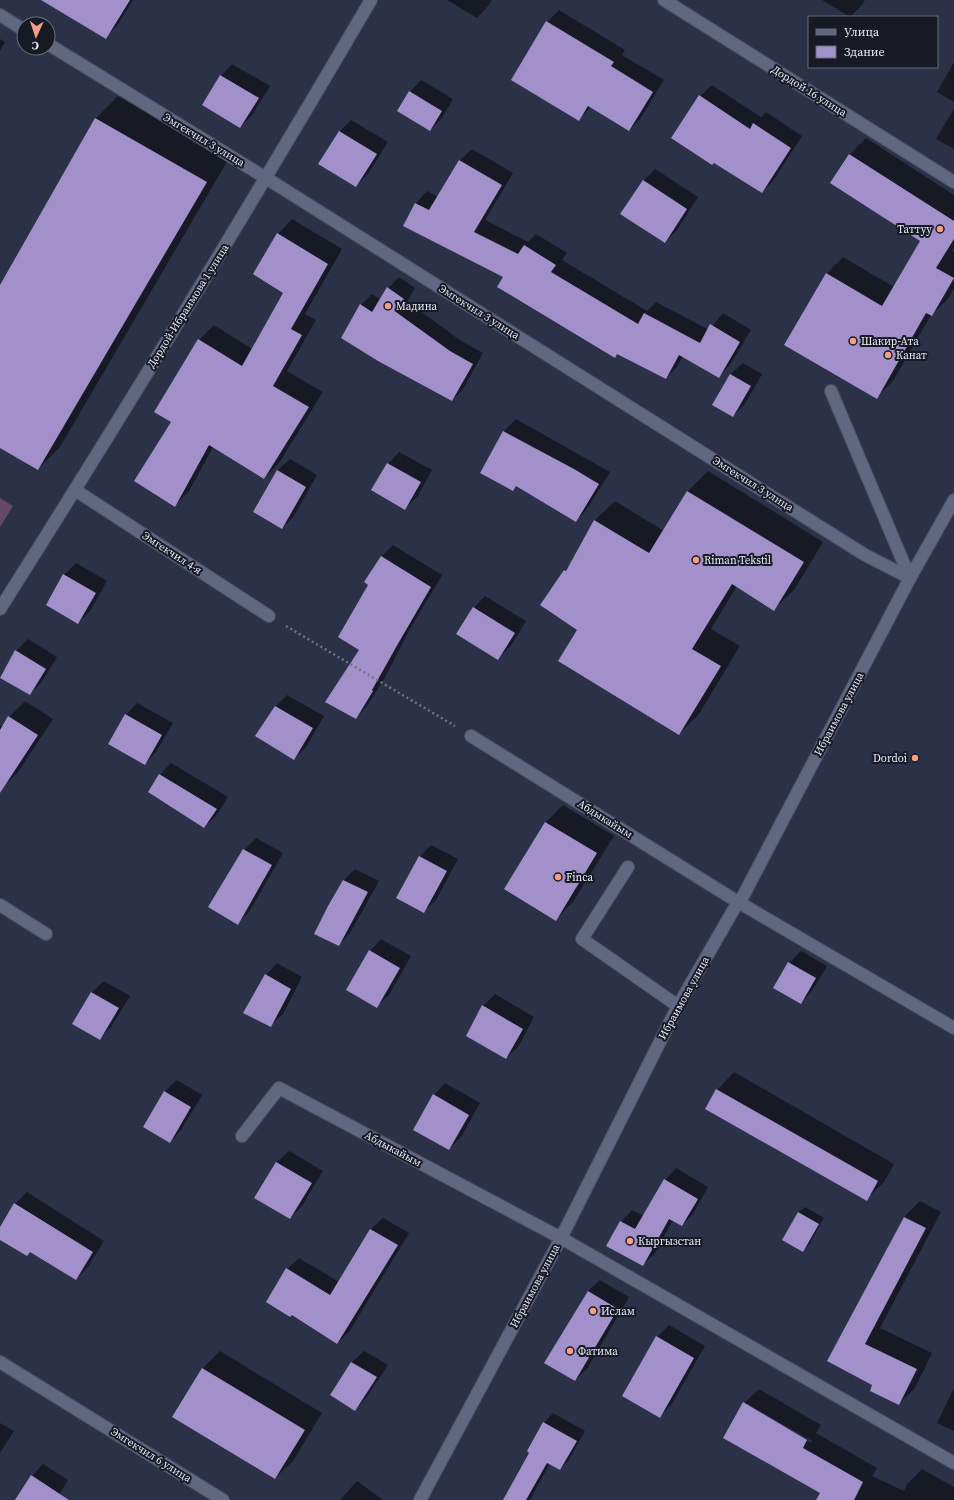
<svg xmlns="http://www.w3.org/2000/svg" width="954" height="1500" font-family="'Source Serif 4',serif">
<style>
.green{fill:#654968}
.shadow{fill:#0007;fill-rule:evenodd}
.building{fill:#a190c9}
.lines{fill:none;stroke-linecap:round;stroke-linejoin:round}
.lane-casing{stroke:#4b4f63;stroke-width:14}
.street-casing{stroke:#4b4f63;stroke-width:14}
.secondary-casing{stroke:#4b4f63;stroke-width:14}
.path{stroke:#6f7488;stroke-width:2.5;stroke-dasharray:2 3;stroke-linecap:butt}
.lane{stroke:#606781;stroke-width:12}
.street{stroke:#606781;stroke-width:12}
.secondary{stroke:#606781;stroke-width:12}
.poi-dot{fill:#f39f86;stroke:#171924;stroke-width:1.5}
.labels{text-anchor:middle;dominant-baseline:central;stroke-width:4;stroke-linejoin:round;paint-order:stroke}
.street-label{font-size:11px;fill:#e9edfc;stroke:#171924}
.poi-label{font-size:11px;fill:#e9edfc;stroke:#171924;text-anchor:start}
</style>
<rect width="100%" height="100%" fill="#2b3147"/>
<path class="green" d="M 0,498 L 13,506 L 0,527 Z"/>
<path class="shadow" d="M 49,0 L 133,0 L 117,26 L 105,38 Z
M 447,0 L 492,0 L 488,6 L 477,18 Z
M 822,0 L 865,0 L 862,5 L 850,17 Z
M 559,10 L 625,50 L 622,55 L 664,80 L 640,119 L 629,130 L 591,107 L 578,120 L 512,80 L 547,22 Z
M 0,39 L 5,42 L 0,51 Z
M 954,62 L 954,102 L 937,92 Z
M 232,64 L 270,86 L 252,115 L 240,127 L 221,76 Z
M 421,80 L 453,99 L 442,118 L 430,130 L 410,92 Z
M 712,85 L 761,117 L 766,112 L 802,136 L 773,181 L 762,192 L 700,96 Z
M 118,96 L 228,160 L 60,447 L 38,469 L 0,447 L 0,287 L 96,118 Z
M 954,109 L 954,149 L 936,139 Z
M 351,120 L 388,142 L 368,174 L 356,186 L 340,131 Z
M 866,138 L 954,195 L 954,247 L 952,251 L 954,252 L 954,288 L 948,299 L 931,315 L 893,381 L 877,397 L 826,274 L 843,257 L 894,287 L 921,240 L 849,155 Z
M 472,149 L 513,173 L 485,220 L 528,242 L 536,234 L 567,253 L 562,260 L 647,311 L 656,302 L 709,330 L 723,313 L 751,330 L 730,365 L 719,376 L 683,356 L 677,367 L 666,378 L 618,353 L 614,357 L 505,276 L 404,226 L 416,203 L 427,191 L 438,197 L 460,160 Z
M 655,169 L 698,197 L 677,230 L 665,242 L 643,181 Z
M 292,219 L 342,249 L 305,314 L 316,320 L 287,371 L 323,392 L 279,463 L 264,478 L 213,447 L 189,491 L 175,505 L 172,422 L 199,340 L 214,325 L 252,349 L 284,293 L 278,234 Z
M 399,277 L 415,288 L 407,301 L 461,341 L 483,353 L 463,389 L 452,400 L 361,305 L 372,294 L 381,300 L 388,288 Z
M 743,363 L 762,374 L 745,404 L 733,416 L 714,405 L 731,374 Z
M 516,419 L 610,472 L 587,509 L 576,521 L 517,485 L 513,489 L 481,473 L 504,431 Z
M 399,452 L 432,470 L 417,497 L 405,508 L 388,464 Z
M 290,459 L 317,475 L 294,516 L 282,528 L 254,512 L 278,470 Z
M 708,471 L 823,542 L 794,590 L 774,609 L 737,586 L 711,629 L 740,646 L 699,714 L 679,734 L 578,629 L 565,570 L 572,563 L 595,520 L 615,501 L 664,531 L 688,491 Z
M 393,545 L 442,575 L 410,629 L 384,679 L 367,706 L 356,718 L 370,585 L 381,557 Z
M 76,563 L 107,581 L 90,611 L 78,623 L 64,575 Z
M 485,596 L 526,621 L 510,647 L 498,658 L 474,608 Z
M 28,639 L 57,657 L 41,683 L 30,694 L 16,651 Z
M 287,695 L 324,716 L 306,747 L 294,759 L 275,707 Z
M 25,701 L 53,719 L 18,772 L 2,788 L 0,787 L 0,725 L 3,727 L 9,717 Z
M 137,703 L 173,723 L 156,752 L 145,764 L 126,715 Z
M 171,763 L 228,797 L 216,816 L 204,827 L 160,775 Z
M 563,805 L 614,836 L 573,902 L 556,919 L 506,889 L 546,822 Z
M 256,838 L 283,853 L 249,912 L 238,923 L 244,850 Z
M 431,845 L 458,859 L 436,900 L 424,911 L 397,898 L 420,856 Z
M 355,869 L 379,881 L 350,933 L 339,945 L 344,880 Z
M 381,939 L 411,956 L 389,995 L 377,1006 L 370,951 Z
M 801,951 L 827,966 L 812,991 L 801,1003 L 789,963 Z
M 277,963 L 302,977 L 283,1014 L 271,1025 L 266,975 Z
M 104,981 L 130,996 L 111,1027 L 99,1039 L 73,1024 L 92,992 Z
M 495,994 L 534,1017 L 518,1047 L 506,1058 L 483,1006 Z
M 734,1072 L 894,1164 L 884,1182 L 866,1199 L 717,1090 Z
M 177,1080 L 202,1095 L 181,1130 L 170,1142 L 144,1126 L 165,1091 Z
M 445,1083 L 480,1103 L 461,1137 L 449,1149 L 434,1095 Z
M 289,1151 L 323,1171 L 302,1206 L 290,1218 L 256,1197 L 277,1162 Z
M 676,1168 L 708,1187 L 693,1214 L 682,1225 L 673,1220 L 655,1253 L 643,1265 L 621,1222 L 632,1210 L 644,1216 L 665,1180 Z
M 27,1192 L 104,1241 L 88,1267 L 76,1279 L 31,1251 L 0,1239 L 0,1229 L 15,1204 Z
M 920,1201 L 941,1212 L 880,1328 L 932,1353 L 915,1388 L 899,1404 L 874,1385 L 828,1360 L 904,1217 Z
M 805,1207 L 824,1218 L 809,1245 L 803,1251 L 783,1240 L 799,1212 Z
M 383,1218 L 409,1233 L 349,1332 L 337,1343 L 287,1269 L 299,1258 L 339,1282 L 371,1229 Z
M 600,1280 L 629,1297 L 587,1369 L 575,1380 L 588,1291 Z
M 669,1325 L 705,1346 L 671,1405 L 660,1416 L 657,1337 Z
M 220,1351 L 322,1413 L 293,1461 L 275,1478 L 203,1368 Z
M 364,1351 L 388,1365 L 366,1398 L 355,1410 L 331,1394 L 352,1362 Z
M 954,1388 L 954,1431 L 937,1423 Z
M 759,1389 L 821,1425 L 816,1433 L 877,1468 L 872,1476 L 904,1491 L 907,1484 L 922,1469 L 954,1487 L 954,1500 L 817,1500 L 822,1492 L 744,1403 ZM 747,1404 L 812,1441 L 811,1443 L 747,1406 Z
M 553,1413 L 585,1431 L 569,1460 L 560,1469 L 550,1463 L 530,1500 L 504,1500 L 531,1452 L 544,1423 Z
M 0,1423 L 14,1431 L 0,1453 Z
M 43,1464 L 68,1480 L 56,1500 L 16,1500 L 32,1476 Z
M 357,1481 L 383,1500 L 340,1500 Z"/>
<path class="building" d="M 41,0 L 130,0 L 106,39 Z
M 546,21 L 614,62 L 611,66 L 653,92 L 629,131 L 588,106 L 579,121 L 511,80 Z
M 220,75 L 259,98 L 240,128 L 202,105 Z
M 409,91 L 442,111 L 430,131 L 397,111 Z
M 699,95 L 750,129 L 753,123 L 791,148 L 762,193 L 714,163 L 712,165 L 671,138 Z
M 95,118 L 207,182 L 38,470 L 0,448 L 0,285 Z
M 339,131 L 377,154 L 356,187 L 318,164 Z
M 849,154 L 954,221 L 954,239 L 936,268 L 954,278 L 932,316 L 926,313 L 877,399 L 784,345 L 826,273 L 882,306 L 920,241 L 830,183 Z
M 459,160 L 502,185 L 474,232 L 518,254 L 524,245 L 556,265 L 551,272 L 638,324 L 644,313 L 700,343 L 710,324 L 740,342 L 719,378 L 679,355 L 666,379 L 617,354 L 615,358 L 497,287 L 503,277 L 403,226 L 415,203 L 429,210 Z
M 643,180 L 687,209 L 665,243 L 620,214 Z
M 277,233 L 328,264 L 291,329 L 302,335 L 273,386 L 309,407 L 264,479 L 209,445 L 175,507 L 134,481 L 171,422 L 154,412 L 198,339 L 242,366 L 283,293 L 253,274 Z
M 387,287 L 404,299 L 396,312 L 450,351 L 473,364 L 452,401 L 378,361 L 341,338 L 360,304 L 372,312 Z
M 730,374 L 751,386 L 733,417 L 712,405 Z
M 503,431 L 574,469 L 599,484 L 576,522 L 516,486 L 513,491 L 480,473 Z
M 387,463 L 421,482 L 405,510 L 371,490 Z
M 277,470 L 306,487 L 282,529 L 253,512 Z
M 687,491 L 804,562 L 774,611 L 732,584 L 692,649 L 721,666 L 679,735 L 558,661 L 577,630 L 540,605 L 564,570 L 566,571 L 594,520 L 649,553 Z
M 381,556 L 431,587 L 399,642 L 372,690 L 373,691 L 356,719 L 325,702 L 359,650 L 338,637 L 368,585 L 364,582 Z
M 63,574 L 96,593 L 78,624 L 46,605 Z
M 473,607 L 515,633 L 498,660 L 456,634 Z
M 15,650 L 46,669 L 30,695 L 0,678 Z
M 275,706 L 313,728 L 294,760 L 255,736 Z
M 125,714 L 162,735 L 145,765 L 108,744 Z
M 8,716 L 38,735 L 0,793 L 0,730 Z
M 159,774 L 217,809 L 204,828 L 148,792 Z
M 545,822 L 597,853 L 556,921 L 504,889 Z
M 243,849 L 272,865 L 238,925 L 208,907 Z
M 419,856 L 447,871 L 424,913 L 396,898 Z
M 343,880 L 368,892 L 339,946 L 314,934 L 328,906 Z
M 369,950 L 400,968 L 377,1008 L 346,990 Z
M 788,962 L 816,978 L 801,1004 L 773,988 Z
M 265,974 L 291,989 L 271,1027 L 243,1013 Z
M 91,992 L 119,1008 L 100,1040 L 72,1024 Z
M 482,1005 L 523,1029 L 506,1059 L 466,1036 Z
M 716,1089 L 878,1181 L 867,1201 L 705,1109 Z
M 164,1091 L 191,1107 L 170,1143 L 143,1127 Z
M 433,1094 L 469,1115 L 449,1150 L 413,1130 Z
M 276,1162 L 312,1183 L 290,1219 L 254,1198 Z
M 664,1179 L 698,1199 L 682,1226 L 669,1219 L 643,1266 L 606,1246 L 620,1221 L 635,1229 Z
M 14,1203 L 93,1252 L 76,1280 L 30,1252 L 27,1256 L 0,1240 L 0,1227 Z
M 798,1212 L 819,1224 L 803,1252 L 782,1240 Z
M 904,1217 L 926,1228 L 865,1344 L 917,1369 L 899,1405 L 870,1391 L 872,1385 L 827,1361 Z
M 370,1229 L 398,1245 L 337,1344 L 292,1315 L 290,1317 L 266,1302 L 286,1268 L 330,1295 Z
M 588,1291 L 618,1309 L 575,1381 L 544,1363 Z
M 656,1336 L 694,1358 L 660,1418 L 622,1396 Z
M 351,1362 L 377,1377 L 355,1411 L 330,1395 Z
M 202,1368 L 305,1430 L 275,1479 L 172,1417 Z
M 743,1402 L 807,1440 L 803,1448 L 863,1482 L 854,1500 L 816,1500 L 820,1493 L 723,1438 Z
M 543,1422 L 577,1441 L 560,1470 L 547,1463 L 526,1500 L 503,1500 L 529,1453 L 527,1451 Z
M 31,1475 L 69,1500 L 15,1500 Z"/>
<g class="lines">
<defs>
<path id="lane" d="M 831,391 L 910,578
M 628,867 L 582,939 L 678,1006"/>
<path id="street" d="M 664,0 L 954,182
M 0,15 L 24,30
M 48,44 L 266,178 L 865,555 L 910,578
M 75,490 L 269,616
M 0,609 C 127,408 251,205 371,0
M 471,736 L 738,902
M 0,905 L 46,934
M 242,1136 L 279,1088 L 561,1238 L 954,1463
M 0,1362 L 223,1500"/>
<path id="secondary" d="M 738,902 L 954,1028
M 420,1500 L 561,1238 L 678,1006 L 738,902 L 742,898 L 910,578 L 954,500"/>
</defs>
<use href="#lane" class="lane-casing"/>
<use href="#street" class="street-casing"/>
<use href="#secondary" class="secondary-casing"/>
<path class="path" d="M 286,626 L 455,726"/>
<use href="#lane" class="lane"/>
<use href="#street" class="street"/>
<use href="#secondary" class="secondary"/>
</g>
<g class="poi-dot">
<circle cx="940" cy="229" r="4"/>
<circle cx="388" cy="306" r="4"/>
<circle cx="853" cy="341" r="4"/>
<circle cx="888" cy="355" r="4"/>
<circle cx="696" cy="560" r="4"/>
<circle cx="915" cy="758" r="4"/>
<circle cx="558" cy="877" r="4"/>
<circle cx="630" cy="1241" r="4"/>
<circle cx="593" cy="1311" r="4"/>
<circle cx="570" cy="1351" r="4"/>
</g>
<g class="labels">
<g class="street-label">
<text transform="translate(809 91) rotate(32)">Дордой 16 улица</text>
<text transform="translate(204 140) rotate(31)">Эмгекчил 3 улица</text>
<text transform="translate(188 306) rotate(-58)">Дордой-Ибраимова 1 улица</text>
<text transform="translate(479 312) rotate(32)">Эмгекчил 3 улица</text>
<text transform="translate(753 484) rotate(32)">Эмгекчил 3 улица</text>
<text transform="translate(172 553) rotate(33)">Эмгекчил 4-я</text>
<text transform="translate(839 714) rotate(-62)">Ибраимова улица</text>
<text transform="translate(605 819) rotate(32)">Абдыкайым</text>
<text transform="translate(684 998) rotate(-61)">Ибраимова улица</text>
<text transform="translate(393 1149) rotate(28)">Абдыкайым</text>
<text transform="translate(535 1286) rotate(-62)">Ибраимова улица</text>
<text transform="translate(151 1455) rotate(32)">Эмгекчил 6 улица</text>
</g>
<g class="poi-label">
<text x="932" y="229" text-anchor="end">Таттуу</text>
<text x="396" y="306">Мадина</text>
<text x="861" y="341">Шакир-Ата</text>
<text x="896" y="355">Канат</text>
<text x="704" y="560">Riman Tekstil</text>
<text x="907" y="758" text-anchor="end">Dordoi</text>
<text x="566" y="877">Finca</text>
<text x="638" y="1241">Кыргызстан</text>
<text x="601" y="1311">Ислам</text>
<text x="578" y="1351">Фатима</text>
</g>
</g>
<rect x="808" y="16" width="130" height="52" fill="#171924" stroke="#6b6e7a"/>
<rect x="816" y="29" width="20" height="6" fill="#606781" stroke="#6b6e7a"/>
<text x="844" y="36" font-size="12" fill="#e9edfc">Улица</text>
<rect x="816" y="46" width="20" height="12" fill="#a190c9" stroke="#6b6e7a"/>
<text x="844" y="56" font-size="12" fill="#e9edfc">Здание</text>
<g transform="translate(36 36) rotate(183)"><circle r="19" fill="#171924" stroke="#6b6e7a"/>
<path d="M0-3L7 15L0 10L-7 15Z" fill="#f39f86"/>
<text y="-6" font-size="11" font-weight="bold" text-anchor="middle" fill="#e9edfc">С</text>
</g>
</svg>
